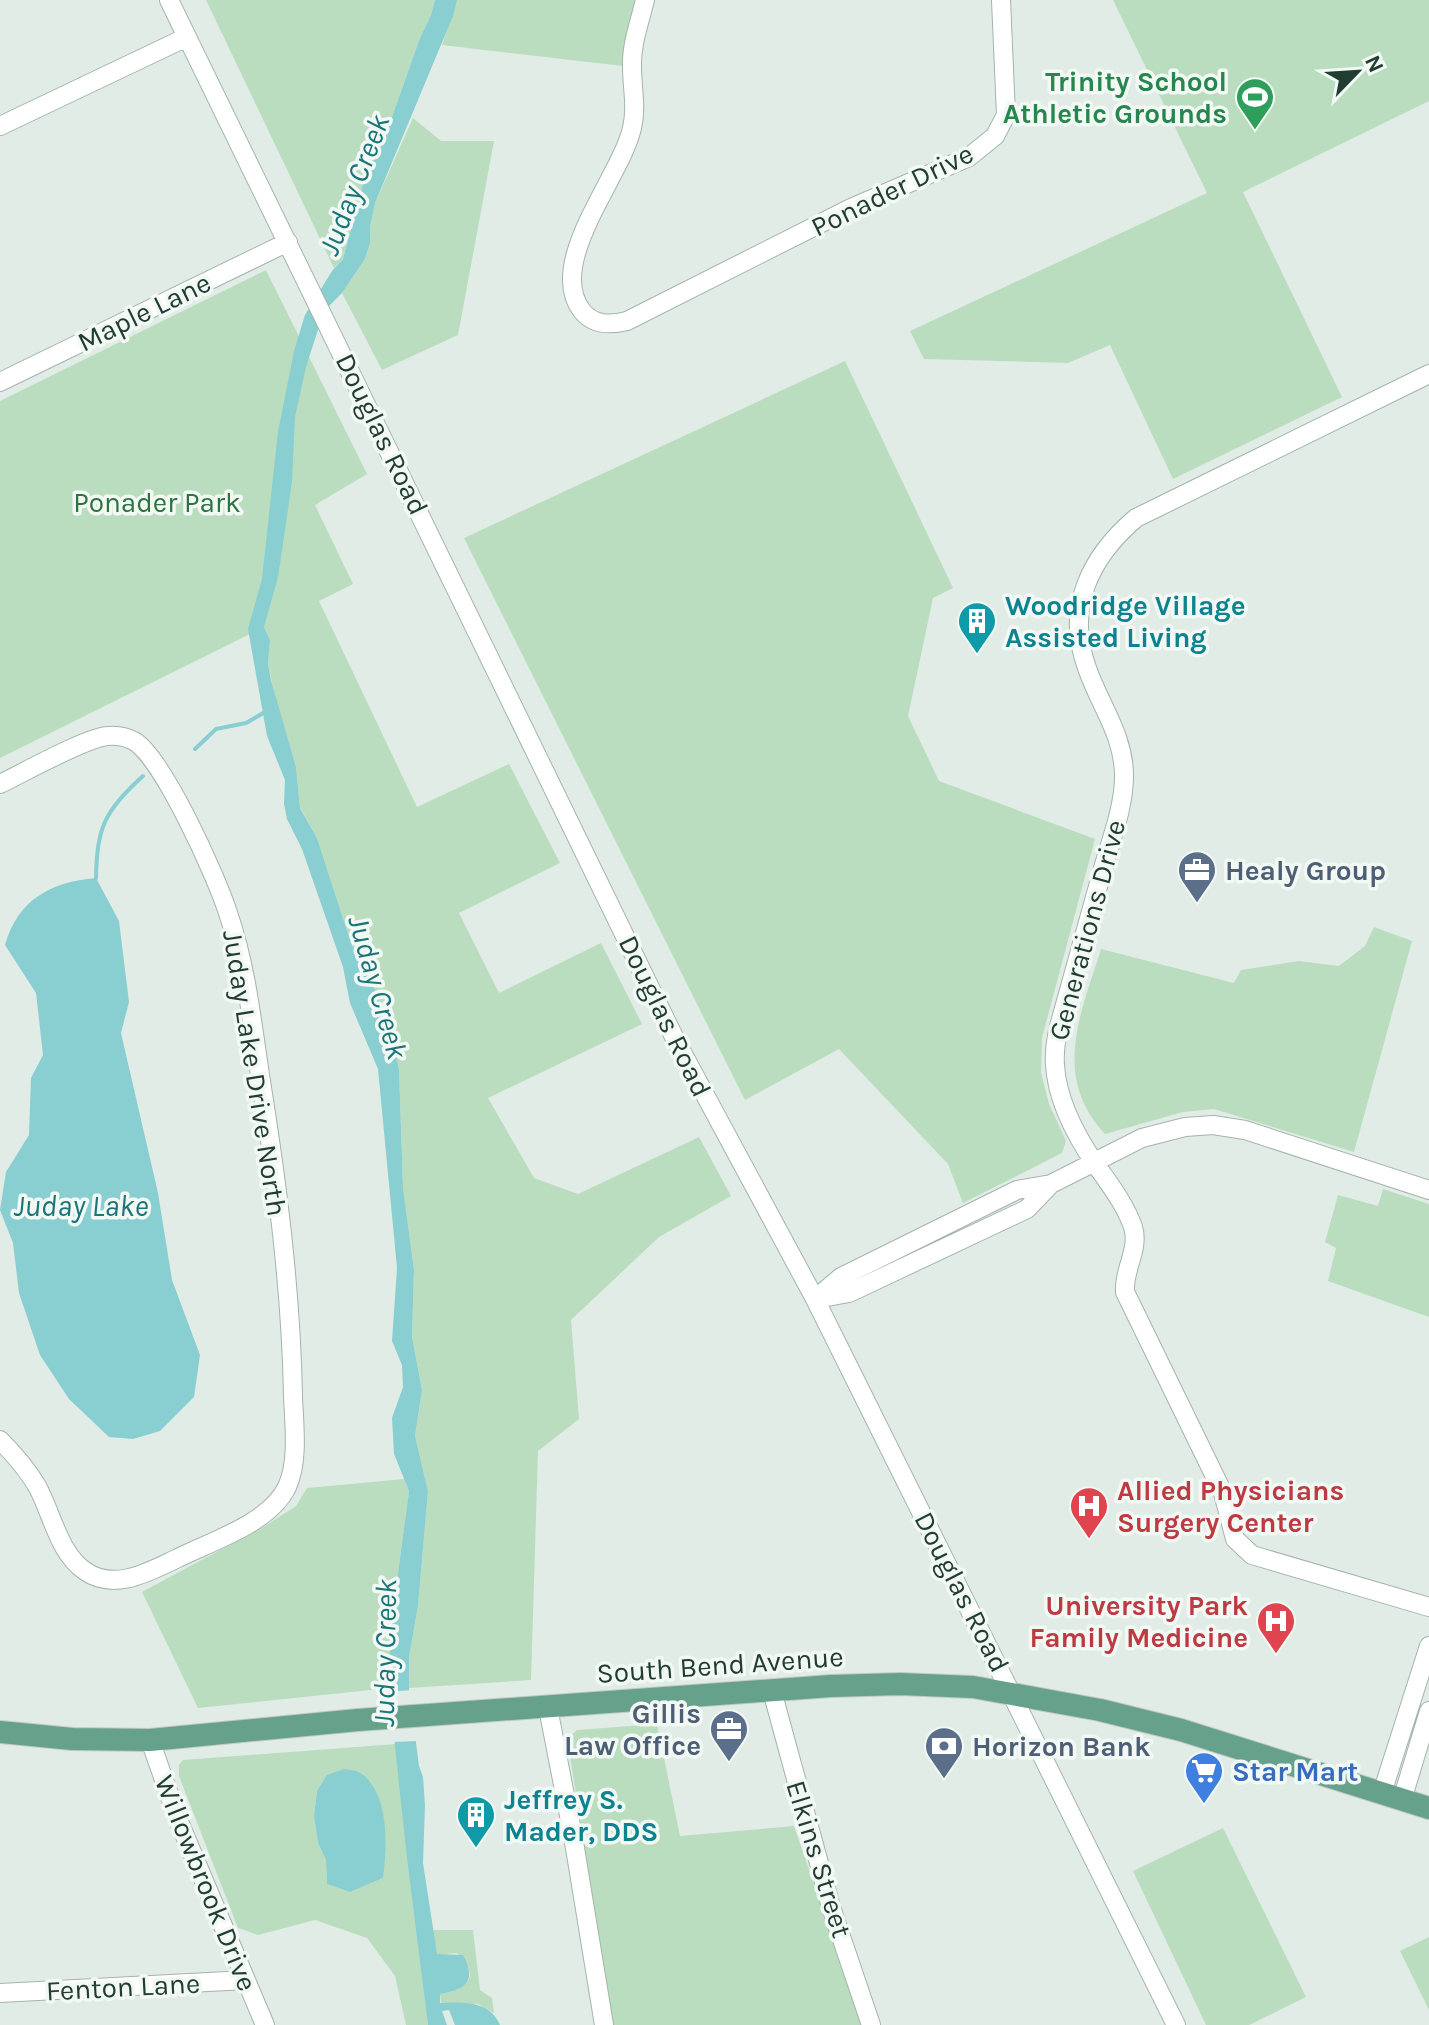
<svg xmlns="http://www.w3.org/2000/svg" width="1429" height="2025" font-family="Karla,sans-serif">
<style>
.green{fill:#baddbf;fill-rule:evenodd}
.water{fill:#89ced1}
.pier{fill:#e1ece6}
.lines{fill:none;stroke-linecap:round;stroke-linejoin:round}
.stream{stroke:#89ced1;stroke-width:4}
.minor-casing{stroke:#a4b4ac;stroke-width:20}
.major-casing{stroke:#c1c8c6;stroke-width:24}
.minor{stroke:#fff;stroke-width:18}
.major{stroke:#65a18b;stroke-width:22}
.labels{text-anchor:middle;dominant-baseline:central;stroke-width:7;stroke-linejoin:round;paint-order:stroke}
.leisure-label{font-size:28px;font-weight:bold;fill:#27864d;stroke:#f2f8f4;text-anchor:end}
.street-label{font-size:28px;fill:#213c32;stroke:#f2f8f4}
.park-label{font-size:28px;fill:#2b733f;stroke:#f2f8f4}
.culture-label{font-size:28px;font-weight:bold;fill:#0d838f;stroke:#f2f8f4;text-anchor:start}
.service-label{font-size:28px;font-weight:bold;fill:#4e5e75;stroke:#f2f8f4;text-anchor:start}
.health-label{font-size:28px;font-weight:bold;fill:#be3a42;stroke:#f2f8f4;text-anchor:start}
.shop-label{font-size:28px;font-weight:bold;fill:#366cbe;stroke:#f2f8f4;text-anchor:start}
.water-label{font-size:30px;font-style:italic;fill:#1b7478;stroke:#f2f8f4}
</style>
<rect width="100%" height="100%" fill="#e1ece6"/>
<path class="green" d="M 206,0 L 435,0 L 431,15 L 420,38 L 386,134 L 364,180 L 343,259 L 334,268 Z
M 457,0 L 637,0 L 623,66 L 442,45 Z
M 1113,0 L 1429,0 L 1429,101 L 1243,192 L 1342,397 L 1173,479 L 1110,345 L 1068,363 L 924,359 L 910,331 L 1207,193 Z
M 413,118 L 441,141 L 494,141 L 458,335 L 382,370 L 342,293 L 365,259 L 370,243 L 370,227 L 375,203 Z
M 266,270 L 367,474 L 315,505 L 353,584 L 319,601 L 417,807 L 509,764 L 560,863 L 459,913 L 499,993 L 601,943 L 642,1024 L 488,1098 L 534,1178 L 578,1194 L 699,1137 L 731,1196 L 659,1237 L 571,1320 L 579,1419 L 538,1451 L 531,1680 L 409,1688 L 409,1657 L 418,1606 L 428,1491 L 415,1436 L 422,1390 L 412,1337 L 414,1270 L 403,1188 L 399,1069 L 375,990 L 351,943 L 317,838 L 300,807 L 296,767 L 276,700 L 268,664 L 270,640 L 264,627 L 0,758 L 0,401 Z
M 845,361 L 953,588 L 933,598 L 908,716 L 939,781 L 1095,839 L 1042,1038 L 1041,1073 L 1049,1104 L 1066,1141 L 1062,1153 L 963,1203 L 948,1164 L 839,1049 L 745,1100 L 464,538 Z
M 1374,927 L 1412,941 L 1354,1152 L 1214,1109 L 1183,1112 L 1105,1134 C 1051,1076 1081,1014 1101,949 L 1234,983 L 1241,970 L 1299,961 L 1339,966 L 1365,946 Z
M 1383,1189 L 1429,1204 L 1429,1317 L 1328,1281 L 1336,1248 L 1325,1242 L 1338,1195 L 1378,1206 Z
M 404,1479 L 409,1491 L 392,1618 L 389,1688 L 198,1708 L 142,1592 L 265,1526 L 296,1506 L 307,1488 Z
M 657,1724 L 680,1836 L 794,1826 L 863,2025 L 613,2025 L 569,1750 L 570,1736 L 577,1730 Z
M 396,1744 L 428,2025 L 406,2025 L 395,1976 L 367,1938 L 315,1920 L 258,1935 L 238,1928 L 179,1776 L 179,1765 L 183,1760 ZM 317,1791 L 383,1878 L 350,1892 L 327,1884 L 326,1860 L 318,1843 L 314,1816 Z
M 1223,1828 L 1306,1997 L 1249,2025 L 1206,2025 L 1133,1871 Z
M 432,1930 L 473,1930 L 480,1990 L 492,1998 L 494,2013 L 478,2004 L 441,2003 L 440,1994 C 469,1990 481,1975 457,1953 L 437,1955 Z
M 1429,1937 L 1429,2010 L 1400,1951 Z"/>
<path class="water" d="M 435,0 L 457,0 L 453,16 L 375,203 L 370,227 L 370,243 L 365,259 L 342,293 L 324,311 L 306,367 L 295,417 L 292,481 L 284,537 L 278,577 L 264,627 L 270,640 L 268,664 L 271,680 L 296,767 L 300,808 L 317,838 L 351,943 L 375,990 L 390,1032 L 399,1069 L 403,1188 L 414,1270 L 412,1337 L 422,1390 L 415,1436 L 428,1491 L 418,1606 L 409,1657 L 409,1688 L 419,1766 L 423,1777 L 425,1805 L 423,1863 L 437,1954 L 463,1955 C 477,1981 466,1990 440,1994 L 440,2003 C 464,2002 490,2001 500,2025 L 455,2025 L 449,2010 L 442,2011 L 447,2025 L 428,2025 L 407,1858 L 388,1681 L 392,1618 L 409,1491 L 394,1454 L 392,1418 L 403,1387 L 402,1365 L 392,1341 L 397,1268 L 378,1069 L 350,1003 L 343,967 L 302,849 L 287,819 L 284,804 L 285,780 L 267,736 L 248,629 L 262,579 L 278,432 L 294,351 L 305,315 L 332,271 L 343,259 L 364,180 L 386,134 L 420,38 L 431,15 Z
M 96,878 L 119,921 L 129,1002 L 121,1033 L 158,1193 L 172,1280 L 200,1355 L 194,1397 L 160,1431 L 133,1439 L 109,1437 L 69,1399 L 40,1355 L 19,1293 L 13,1243 L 0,1210 L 6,1172 L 29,1135 L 31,1078 L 43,1055 L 36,993 L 5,945 C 18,900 50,882 96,878 Z
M 344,1769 C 350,1770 358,1771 362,1774 C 390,1796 387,1847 383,1878 L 350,1892 L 327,1884 L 326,1860 L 318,1843 L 314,1816 L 317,1791 L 327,1775 Z"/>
<path class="pier" d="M 413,1690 L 420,1741 L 391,1742 L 385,1692 Z"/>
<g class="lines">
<path class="stream" d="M 195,749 L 216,729 L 246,723 L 265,712
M 96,878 C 97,828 104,811 143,776"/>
<defs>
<path id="minor" d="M 169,0 L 676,1041 L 815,1299 L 1176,2025
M 645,0 C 640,21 631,45 632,67 C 632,88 637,107 632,128 C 621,177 545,263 582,311 C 594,326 611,325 627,321 L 851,208 L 969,157 L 995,136 L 1006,115 L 1001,0
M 0,126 L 187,37
M 1429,374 L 1136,518 C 1090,557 1065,608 1087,668 C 1100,706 1124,735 1124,776 C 1124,806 1112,837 1104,865 C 1092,908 1080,951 1068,994 C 1062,1017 1053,1040 1055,1065 C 1057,1100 1076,1136 1096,1165 C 1110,1185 1125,1204 1133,1227 C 1140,1249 1123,1270 1125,1292 L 1223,1493 L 1235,1539 L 1252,1555 L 1429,1607
M 0,382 L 288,242
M 0,784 C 23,773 87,737 108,736 C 117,735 126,737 134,741 C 163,758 217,878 228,913 C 246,965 252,1021 260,1075 C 277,1181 291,1288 293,1396 C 294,1424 299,1461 287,1487 C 270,1523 212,1541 178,1558 C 150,1571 115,1592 85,1571 C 58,1552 52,1513 37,1486 C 27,1469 14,1454 0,1440
M 815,1299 L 841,1277 L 1017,1190 L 1051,1184 L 1142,1138 L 1185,1127 L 1213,1125 L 1245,1130 L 1429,1190
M 816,1299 L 849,1293 L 1027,1209 L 1051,1184
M 772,1691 L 831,1907 L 871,2025
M 548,1708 L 573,1836 L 604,2025
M 150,1740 L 177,1817 L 265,2025
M 1382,1793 L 1429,1646
M 1402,1800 L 1429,1711
M 0,1993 L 246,1980"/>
<path id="major" d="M 0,1732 L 72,1739 L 150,1740 L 358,1720 L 831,1686 L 900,1684 L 973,1687 L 1100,1710 L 1181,1730 L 1429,1808"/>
</defs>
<use href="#minor" class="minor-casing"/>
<use href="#major" class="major-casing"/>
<use href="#minor" class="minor"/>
<use href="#major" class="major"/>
</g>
<defs>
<symbol id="stadium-pin" viewBox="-11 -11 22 30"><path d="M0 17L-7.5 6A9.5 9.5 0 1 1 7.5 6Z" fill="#2e9e5b" stroke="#f2f8f4"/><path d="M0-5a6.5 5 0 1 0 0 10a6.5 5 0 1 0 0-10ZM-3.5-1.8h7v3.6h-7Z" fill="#fff"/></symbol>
<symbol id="building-pin" viewBox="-11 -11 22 30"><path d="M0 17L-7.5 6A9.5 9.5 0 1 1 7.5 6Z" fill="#0f9aa8" stroke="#f2f8f4"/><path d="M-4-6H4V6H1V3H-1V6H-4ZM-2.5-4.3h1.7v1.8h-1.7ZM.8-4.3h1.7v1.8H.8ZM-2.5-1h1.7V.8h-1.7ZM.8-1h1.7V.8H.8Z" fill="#fff"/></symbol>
<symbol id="office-pin" viewBox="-11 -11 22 30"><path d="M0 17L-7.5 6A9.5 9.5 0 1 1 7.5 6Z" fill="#5c6f8a" stroke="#f2f8f4"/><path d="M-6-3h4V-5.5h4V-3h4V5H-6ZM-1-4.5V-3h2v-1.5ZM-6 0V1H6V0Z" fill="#fff"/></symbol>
<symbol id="hospital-pin" viewBox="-11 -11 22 30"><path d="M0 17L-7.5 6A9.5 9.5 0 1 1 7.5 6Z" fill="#e0444e" stroke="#f2f8f4"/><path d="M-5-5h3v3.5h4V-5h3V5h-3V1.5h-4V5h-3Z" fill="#fff"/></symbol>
<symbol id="bank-pin" viewBox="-11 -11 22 30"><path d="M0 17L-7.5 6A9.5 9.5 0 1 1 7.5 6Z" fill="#5c6f8a" stroke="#f2f8f4"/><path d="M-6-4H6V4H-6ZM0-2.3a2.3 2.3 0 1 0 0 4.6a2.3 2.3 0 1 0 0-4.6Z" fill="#fff"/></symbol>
<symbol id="supermarket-pin" viewBox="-11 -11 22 30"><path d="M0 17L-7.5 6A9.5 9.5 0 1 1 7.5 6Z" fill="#3f7fe0" stroke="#f2f8f4"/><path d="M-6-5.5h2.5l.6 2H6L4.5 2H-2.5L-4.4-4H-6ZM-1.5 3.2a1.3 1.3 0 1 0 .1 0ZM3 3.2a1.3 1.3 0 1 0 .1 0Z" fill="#fff"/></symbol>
</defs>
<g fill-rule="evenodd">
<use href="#stadium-pin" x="1233" y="75" width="44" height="60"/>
<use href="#building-pin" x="955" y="599" width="44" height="60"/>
<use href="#office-pin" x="1175" y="848" width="44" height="60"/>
<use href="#hospital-pin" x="1067" y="1484" width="44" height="60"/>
<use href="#hospital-pin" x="1254" y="1599" width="44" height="60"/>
<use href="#office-pin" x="707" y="1707" width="44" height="60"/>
<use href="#bank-pin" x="922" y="1724" width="44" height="60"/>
<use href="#supermarket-pin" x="1182" y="1749" width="44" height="60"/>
<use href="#building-pin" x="454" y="1793" width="44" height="60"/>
</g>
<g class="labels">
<g class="leisure-label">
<text x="1227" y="81">Trinity School<tspan x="1227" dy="32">Athletic Grounds</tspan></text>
</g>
<g class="street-label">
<text transform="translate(892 190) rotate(-26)">Ponader Drive</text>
<text transform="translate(144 312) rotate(-26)">Maple Lane</text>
<text transform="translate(382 434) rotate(64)">Douglas Road</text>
<text transform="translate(1087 930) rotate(-75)">Generations Drive</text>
<text transform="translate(665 1016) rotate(64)">Douglas Road</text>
<text transform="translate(255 1073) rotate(81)">Juday Lake Drive North</text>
<text transform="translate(962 1592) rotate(63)">Douglas Road</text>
<text transform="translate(720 1665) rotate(-4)">South Bend Avenue</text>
<text transform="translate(819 1859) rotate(73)">Elkins Street</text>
<text transform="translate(206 1883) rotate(68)">Willowbrook Drive</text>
<text transform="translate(123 1987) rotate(-3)">Fenton Lane</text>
</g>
<g class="park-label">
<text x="157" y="502">Ponader Park</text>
</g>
<g class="culture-label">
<text x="1005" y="605">Woodridge Village<tspan x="1005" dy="32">Assisted Living</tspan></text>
<text x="504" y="1799">Jeffrey S.<tspan x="504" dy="32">Mader, DDS</tspan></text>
</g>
<g class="service-label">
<text x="1225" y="870">Healy Group</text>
<text x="701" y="1713" text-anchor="end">Gillis<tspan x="701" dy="32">Law Office</tspan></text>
<text x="972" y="1746">Horizon Bank</text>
</g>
<g class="health-label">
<text x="1117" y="1490">Allied Physicians<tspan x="1117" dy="32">Surgery Center</tspan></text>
<text x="1248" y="1605" text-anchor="end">University Park<tspan x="1248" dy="32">Family Medicine</tspan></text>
</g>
<g class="shop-label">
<text x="1232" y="1771">Star Mart</text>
</g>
<g class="water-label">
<text transform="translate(354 185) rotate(-69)">Juday Creek</text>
<text transform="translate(378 987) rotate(74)">Juday Creek</text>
<text x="81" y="1206">Juday Lake</text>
<text transform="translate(385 1653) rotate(-89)">Juday Creek</text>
</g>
</g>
<g transform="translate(1357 72) rotate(65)" stroke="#f2f8f4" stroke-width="6" paint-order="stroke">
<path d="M0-6L14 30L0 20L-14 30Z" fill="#213c32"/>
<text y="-12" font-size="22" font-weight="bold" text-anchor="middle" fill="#213c32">N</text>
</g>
</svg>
